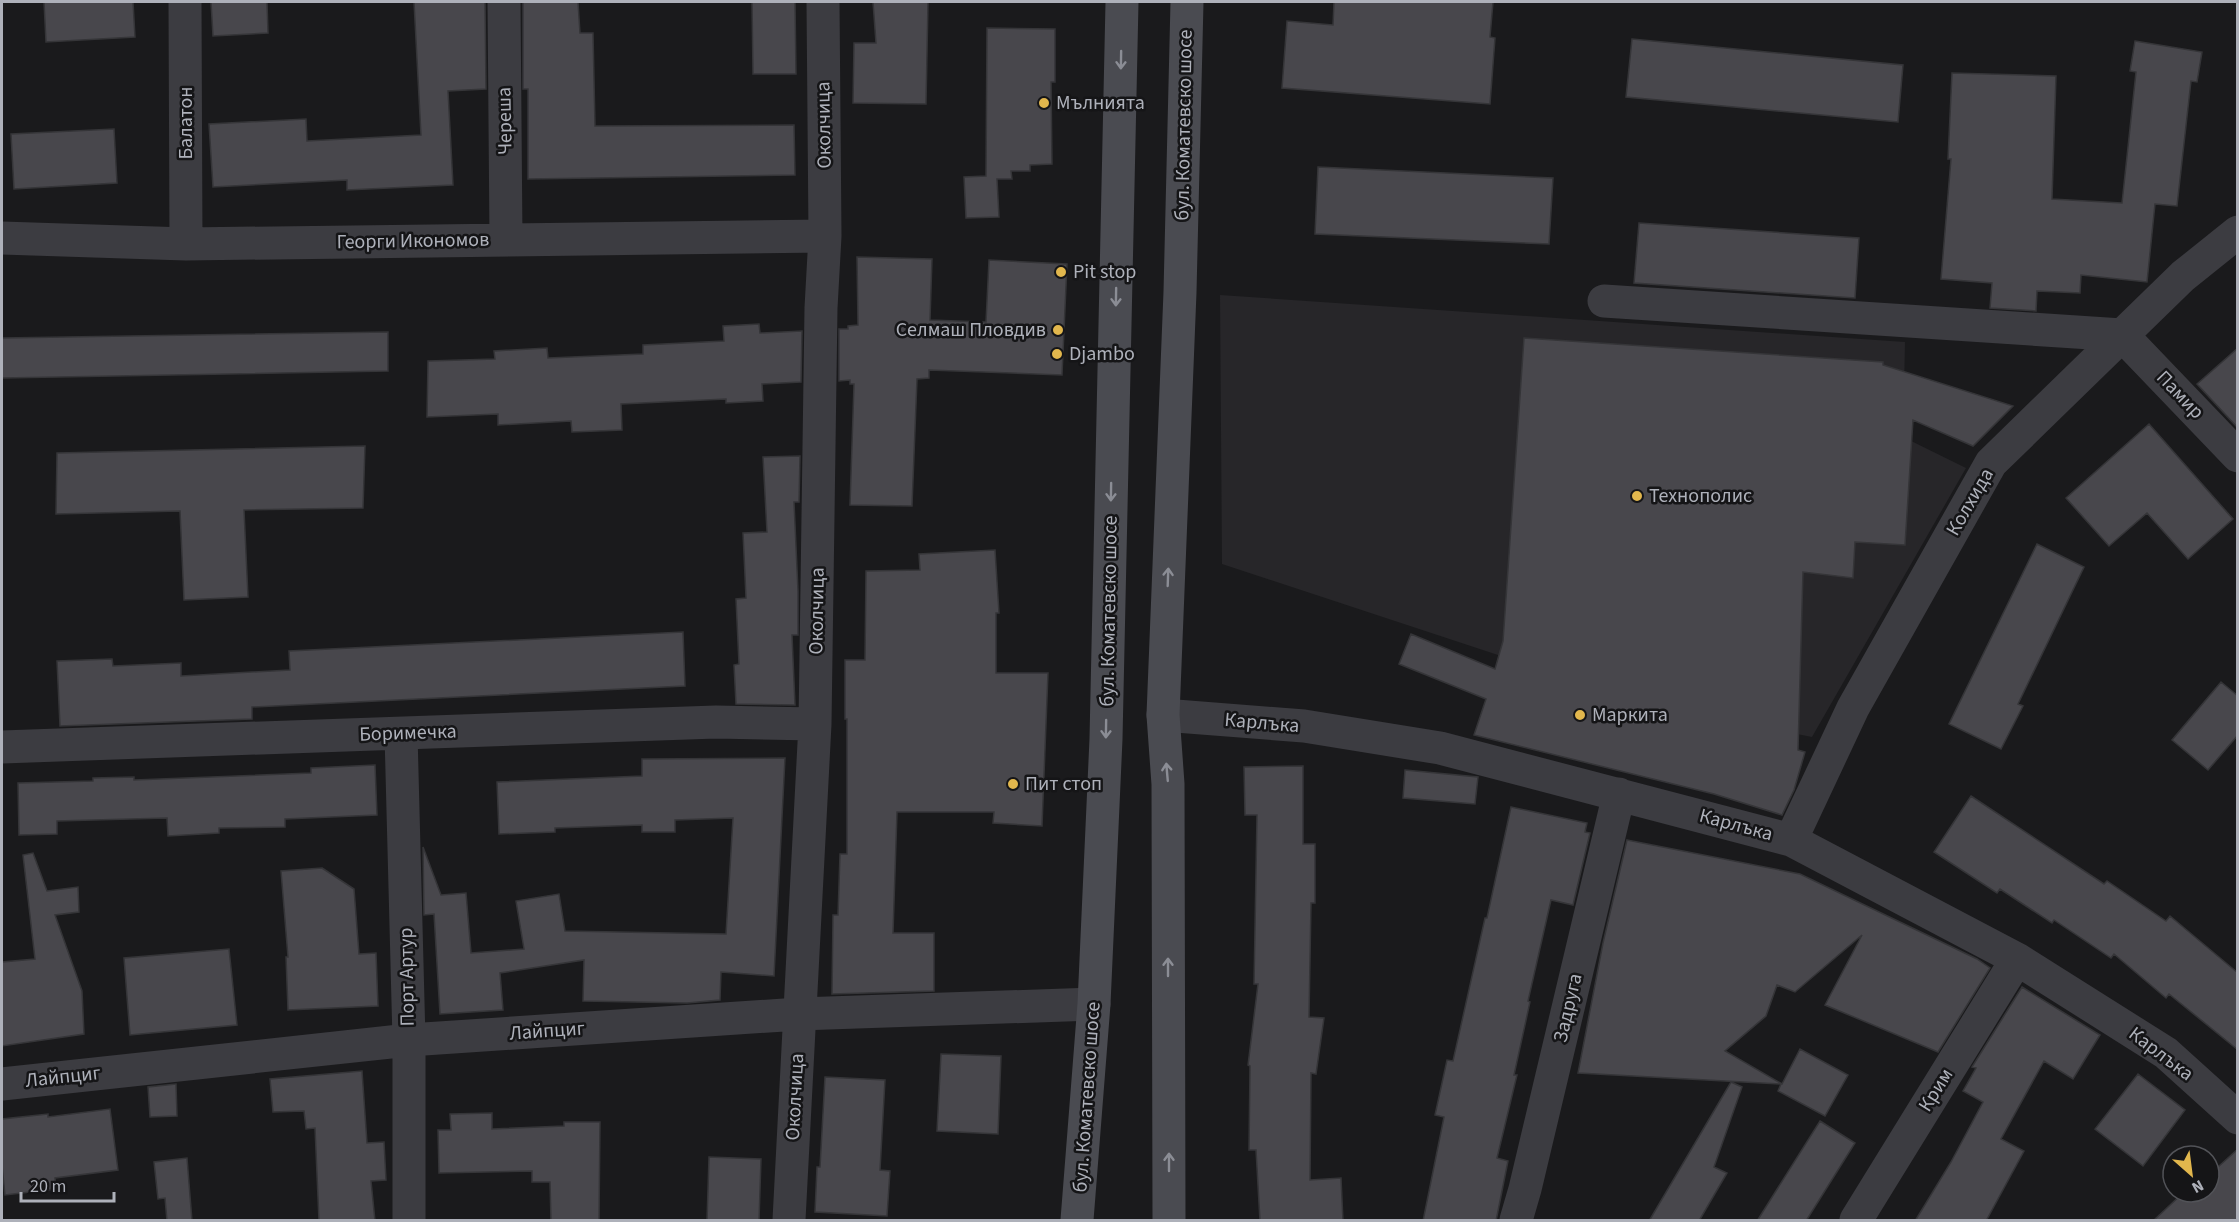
<svg xmlns="http://www.w3.org/2000/svg" width="2239" height="1222" font-family="'Source Sans 3',sans-serif">
<style>
.built{fill:#272629}
.building{fill:#48474c;stroke:#353538;stroke-width:1.5}
.lines{fill:none;stroke-linecap:round;stroke-linejoin:round}
.street{stroke:#3c3c41;stroke-width:33}
.secondary{stroke:#4a4b51;stroke-width:33}
.oneway{stroke:#8b8d95}
.poi-dot{fill:#e2b74d;stroke:#151517;stroke-width:2}
.labels{text-anchor:middle;dominant-baseline:central;stroke-width:5;stroke-linejoin:round;paint-order:stroke}
.poi-label{font-size:20px;fill:#aeb1ba;stroke:#151517;text-anchor:start}
.street-label{font-size:20px;fill:#aeb1ba;stroke:#151517}
</style>
<rect width="100%" height="100%" fill="#1a1a1c"/>
<path class="built" d="M 1220,295 L 1905,342 L 1903,437 L 1966,468 L 1812,737 L 1643,703 L 1222,564 Z"/>
<path class="building" d="M 44,2 L 133,2 L 135,37 L 46,42 Z
M 211,2 L 267,2 L 268,33 L 213,36 Z
M 414,2 L 485,2 L 486,89 L 448,91 L 453,185 L 347,190 L 347,180 L 213,187 L 209,124 L 306,119 L 307,141 L 421,135 Z
M 523,2 L 578,2 L 580,33 L 593,33 L 595,126 L 794,125 L 795,175 L 528,179 L 528,89 L 523,89 Z
M 752,2 L 795,2 L 796,74 L 753,74 Z
M 873,2 L 928,2 L 926,104 L 853,103 L 854,43 L 876,43 Z
M 1334,2 L 1493,2 L 1490,37 L 1495,38 L 1490,104 L 1282,88 L 1287,21 L 1333,25 Z
M 987,28 L 1055,29 L 1055,82 L 1051,82 L 1052,164 L 1030,165 L 1030,171 L 1011,171 L 1012,179 L 997,179 L 999,217 L 966,218 L 964,177 L 986,176 Z
M 1632,39 L 1903,65 L 1898,122 L 1626,97 Z
M 2135,41 L 2202,52 L 2197,82 L 2191,81 L 2177,206 L 2155,204 L 2147,282 L 2081,275 L 2080,293 L 2037,291 L 2036,311 L 1990,308 L 1992,283 L 1941,279 L 1951,159 L 1948,159 L 1952,73 L 2056,76 L 2052,199 L 2122,203 L 2136,72 L 2130,71 Z
M 114,129 L 117,183 L 14,189 L 11,134 Z
M 1318,167 L 1553,178 L 1549,244 L 1315,234 Z
M 1639,223 L 1859,238 L 1855,298 L 1634,283 Z
M 857,257 L 932,259 L 930,320 L 986,322 L 989,260 L 1067,264 L 1062,375 L 929,370 L 929,378 L 917,379 L 912,506 L 850,505 L 854,384 L 850,384 L 850,380 L 839,381 L 839,329 L 848,329 L 848,326 L 858,325 Z
M 759,324 L 760,333 L 802,331 L 801,382 L 762,384 L 763,401 L 726,403 L 726,399 L 621,404 L 622,430 L 572,432 L 571,421 L 498,425 L 498,414 L 427,417 L 428,361 L 495,359 L 494,351 L 547,348 L 548,358 L 643,354 L 643,345 L 724,341 L 723,326 Z
M 388,332 L 388,371 L 2,378 L 2,338 Z
M 1524,338 L 1883,362 L 1883,365 L 2013,406 L 1973,446 L 1913,420 L 1905,545 L 1855,542 L 1853,578 L 1803,572 L 1798,750 L 1805,752 L 1794,790 L 1782,815 L 1714,794 L 1474,735 L 1486,699 L 1399,664 L 1411,634 L 1495,669 L 1503,641 Z
M 2238,348 L 2238,428 L 2197,384 Z
M 2149,424 L 2233,519 L 2188,559 L 2147,513 L 2109,546 L 2066,498 Z
M 365,446 L 363,508 L 244,510 L 248,597 L 184,600 L 180,511 L 56,514 L 57,453 Z
M 800,456 L 799,502 L 794,502 L 798,591 L 798,635 L 792,635 L 795,705 L 736,704 L 734,665 L 739,664 L 736,599 L 746,598 L 743,533 L 767,532 L 763,457 Z
M 2037,544 L 2084,567 L 2018,704 L 2023,706 L 2001,749 L 1949,724 Z
M 995,550 L 999,613 L 996,613 L 996,673 L 1048,673 L 1042,826 L 993,823 L 994,812 L 897,812 L 893,933 L 934,933 L 934,991 L 832,994 L 833,915 L 838,915 L 840,854 L 847,854 L 847,719 L 845,719 L 845,660 L 865,660 L 866,571 L 920,570 L 919,554 Z
M 683,632 L 685,686 L 252,707 L 252,719 L 60,726 L 57,661 L 112,659 L 113,666 L 181,663 L 181,676 L 290,670 L 289,651 Z
M 2221,682 L 2238,696 L 2238,735 L 2208,770 L 2172,740 Z
M 785,758 L 774,976 L 721,972 L 720,1000 L 687,1003 L 583,1001 L 584,960 L 500,973 L 503,1010 L 440,1014 L 434,914 L 424,915 L 423,847 L 441,895 L 466,893 L 471,953 L 524,949 L 516,901 L 559,894 L 565,931 L 726,934 L 733,818 L 675,820 L 675,832 L 642,832 L 642,825 L 555,828 L 555,832 L 499,834 L 497,782 L 642,776 L 642,759 Z
M 375,765 L 377,815 L 285,819 L 285,827 L 219,828 L 219,833 L 168,836 L 167,818 L 57,821 L 57,834 L 19,835 L 18,783 L 93,781 L 93,778 L 134,777 L 134,780 L 311,773 L 311,768 Z
M 1303,766 L 1303,844 L 1315,844 L 1315,903 L 1311,903 L 1309,1017 L 1324,1018 L 1316,1074 L 1311,1073 L 1310,1180 L 1341,1178 L 1343,1221 L 1260,1221 L 1256,1150 L 1249,1150 L 1250,1066 L 1248,1065 L 1258,984 L 1254,984 L 1257,815 L 1245,815 L 1244,767 Z
M 1405,770 L 1478,777 L 1475,804 L 1403,798 Z
M 1971,796 L 2104,884 L 2107,881 L 2166,921 L 2170,916 L 2238,973 L 2238,1050 L 2169,994 L 2166,998 L 2114,954 L 2111,958 L 2054,920 L 2052,923 L 2000,889 L 1997,893 L 1934,852 Z
M 1511,807 L 1587,823 L 1585,832 L 1590,833 L 1573,905 L 1551,900 L 1528,1001 L 1530,1002 L 1514,1075 L 1517,1075 L 1497,1158 L 1508,1161 L 1496,1221 L 1423,1221 L 1444,1117 L 1435,1115 L 1447,1060 L 1453,1061 L 1485,918 L 1487,918 Z
M 1627,840 L 1800,874 L 1977,959 L 1990,968 L 1938,1052 L 1825,1005 L 1862,935 L 1795,992 L 1777,985 L 1766,1016 L 1725,1051 L 1782,1084 L 1800,1049 L 1848,1075 L 1825,1116 L 1778,1091 L 1781,1084 L 1578,1073 L 1603,943 Z
M 33,853 L 47,891 L 78,887 L 79,912 L 55,915 L 82,991 L 84,1034 L 2,1046 L 2,962 L 35,959 L 23,855 Z
M 322,868 L 354,889 L 359,954 L 376,953 L 378,1006 L 288,1010 L 286,957 L 288,957 L 281,871 Z
M 229,949 L 237,1025 L 130,1035 L 124,958 Z
M 2022,987 L 2100,1035 L 2073,1079 L 2044,1061 L 2001,1139 L 2024,1151 L 1986,1221 L 1915,1221 L 1951,1162 L 1983,1102 L 1963,1091 L 1976,1068 L 1972,1067 Z
M 941,1054 L 1001,1056 L 998,1134 L 937,1131 Z
M 362,1071 L 367,1143 L 384,1142 L 386,1180 L 371,1181 L 375,1221 L 319,1221 L 315,1128 L 306,1129 L 304,1111 L 273,1112 L 270,1079 Z
M 2138,1074 L 2185,1110 L 2143,1166 L 2095,1129 Z
M 825,1077 L 885,1080 L 880,1170 L 890,1171 L 887,1216 L 815,1212 L 817,1167 L 820,1167 Z
M 1731,1082 L 1742,1087 L 1714,1167 L 1727,1173 L 1699,1221 L 1649,1221 Z
M 176,1084 L 177,1116 L 150,1117 L 148,1087 Z
M 110,1109 L 118,1170 L 55,1178 L 56,1189 L 5,1195 L 2,1166 L 2,1119 L 48,1114 L 48,1117 Z
M 492,1113 L 492,1129 L 564,1126 L 564,1122 L 600,1122 L 599,1221 L 551,1221 L 550,1182 L 532,1182 L 532,1171 L 439,1173 L 438,1130 L 451,1130 L 450,1114 Z
M 1820,1121 L 1855,1143 L 1806,1221 L 1757,1221 Z
M 2238,1149 L 2238,1221 L 2153,1221 L 2184,1192 L 2209,1192 L 2209,1175 Z
M 709,1157 L 761,1159 L 759,1221 L 707,1221 Z
M 187,1158 L 192,1221 L 167,1221 L 165,1198 L 158,1199 L 154,1162 Z"/>
<g class="lines">
<path class="street" d="M 185,2 L 186,244
M 504,2 L 506,240
M 2,238 L 186,244 L 825,236
M 1604,301 L 2122,335 L 2238,456
M 1163,715 L 1304,726 L 1440,748 L 1791,840 L 2017,959 L 2166,1053 L 2238,1118
M 401,734 L 409,1040 L 409,1220
M 2,747 L 716,722 L 815,724
M 1791,840 L 1853,708 L 1991,463 L 2183,276 L 2238,232
M 2,1084 L 409,1040 L 799,1014 L 1094,1004
M 789,1220 L 815,724 L 821,308 L 825,236 L 823,2
M 1516,1220 L 1525,1189 L 1619,794
M 1856,1220 L 2017,959"/>
<path class="secondary" d="M 1077,1220 L 1094,1004 L 1106,739 L 1122,2
M 1169,1220 L 1168,784 L 1163,715 L 1180,292 L 1187,2"/>
</g>
<defs><path id="oneway-shaft" d="M-6 0H5M1.5-3L5.5 0L1.5 3" fill="none" stroke-width="1.6" stroke-linecap="round" stroke-linejoin="round" transform="scale(1.5)"/></defs>
<g class="oneway">
<use href="#oneway-shaft" transform="translate(1121 60) rotate(91)"/>
<use href="#oneway-shaft" transform="translate(1116 297) rotate(91)"/>
<use href="#oneway-shaft" transform="translate(1111 492) rotate(91)"/>
<use href="#oneway-shaft" transform="translate(1168 577) rotate(-88)"/>
<use href="#oneway-shaft" transform="translate(1106 729) rotate(91)"/>
<use href="#oneway-shaft" transform="translate(1167 772) rotate(-95)"/>
<use href="#oneway-shaft" transform="translate(1168 967) rotate(-90)"/>
<use href="#oneway-shaft" transform="translate(1169 1162) rotate(-90)"/>
</g>
<g class="poi-dot">
<circle cx="1044" cy="103" r="6"/>
<circle cx="1061" cy="272" r="6"/>
<circle cx="1058" cy="330" r="6"/>
<circle cx="1057" cy="354" r="6"/>
<circle cx="1637" cy="496" r="6"/>
<circle cx="1580" cy="715" r="6"/>
<circle cx="1013" cy="784" r="6"/>
</g>
<g class="labels">
<g class="poi-label">
<text x="1056" y="103">Мълнията</text>
<text x="1073" y="272">Pit stop</text>
<text x="1046" y="330" text-anchor="end">Селмаш Пловдив</text>
<text x="1069" y="354">Djambo</text>
<text x="1649" y="496">Технополис</text>
<text x="1592" y="715">Маркита</text>
<text x="1025" y="784">Пит стоп</text>
</g>
<g class="street-label">
<text transform="translate(505 121) rotate(-91)">Череша</text>
<text transform="translate(186 123) rotate(-90)">Балатон</text>
<text transform="translate(824 125) rotate(-91)">Околчица</text>
<text transform="translate(1184 125) rotate(-89)">бул. Коматевско шосе</text>
<text transform="translate(413 241) rotate(-1)">Георги Икономов</text>
<text transform="translate(2180 395) rotate(46)">Памир</text>
<text transform="translate(1970 502) rotate(-60)">Колхида</text>
<text transform="translate(817 611) rotate(-89)">Околчица</text>
<text transform="translate(1109 611) rotate(-89)">бул. Коматевско шосе</text>
<text transform="translate(1262 723) rotate(5)">Карлъка</text>
<text transform="translate(408 733) rotate(-2)">Боримечка</text>
<text transform="translate(1736 825) rotate(15)">Карлъка</text>
<text transform="translate(407 977) rotate(-91)">Порт Артур</text>
<text transform="translate(1568 1008) rotate(-77)">Задруга</text>
<text transform="translate(547 1031) rotate(-4)">Лайпциг</text>
<text transform="translate(2161 1054) rotate(37)">Карлъка</text>
<text transform="translate(63 1077) rotate(-6)">Лайпциг</text>
<text transform="translate(1936 1090) rotate(-58)">Крим</text>
<text transform="translate(795 1097) rotate(-87)">Околчица</text>
<text transform="translate(1087 1097) rotate(-86)">бул. Коматевско шосе</text>
</g>
</g>
<rect width="2239" height="1222" fill="none" stroke="#aeb1ba" stroke-width="6"/>
<g transform="translate(2191 1174) rotate(152)"><circle r="28" fill="#151517" stroke="#525358" stroke-width="1.5"/>
<path d="M0-4.5L10 22L0 15L-10 22Z" fill="#e2b74d"/>
<text y="-9" font-size="16" font-weight="bold" text-anchor="middle" fill="#aeb1ba">N</text>
</g>
<path d="M21 1192v9h93v-9" fill="none" stroke="#aeb1ba" stroke-width="3"/>
<text x="30" y="1192" font-size="18" fill="#aeb1ba" stroke="#151517" stroke-width="4.5" paint-order="stroke">20 m</text>
</svg>
